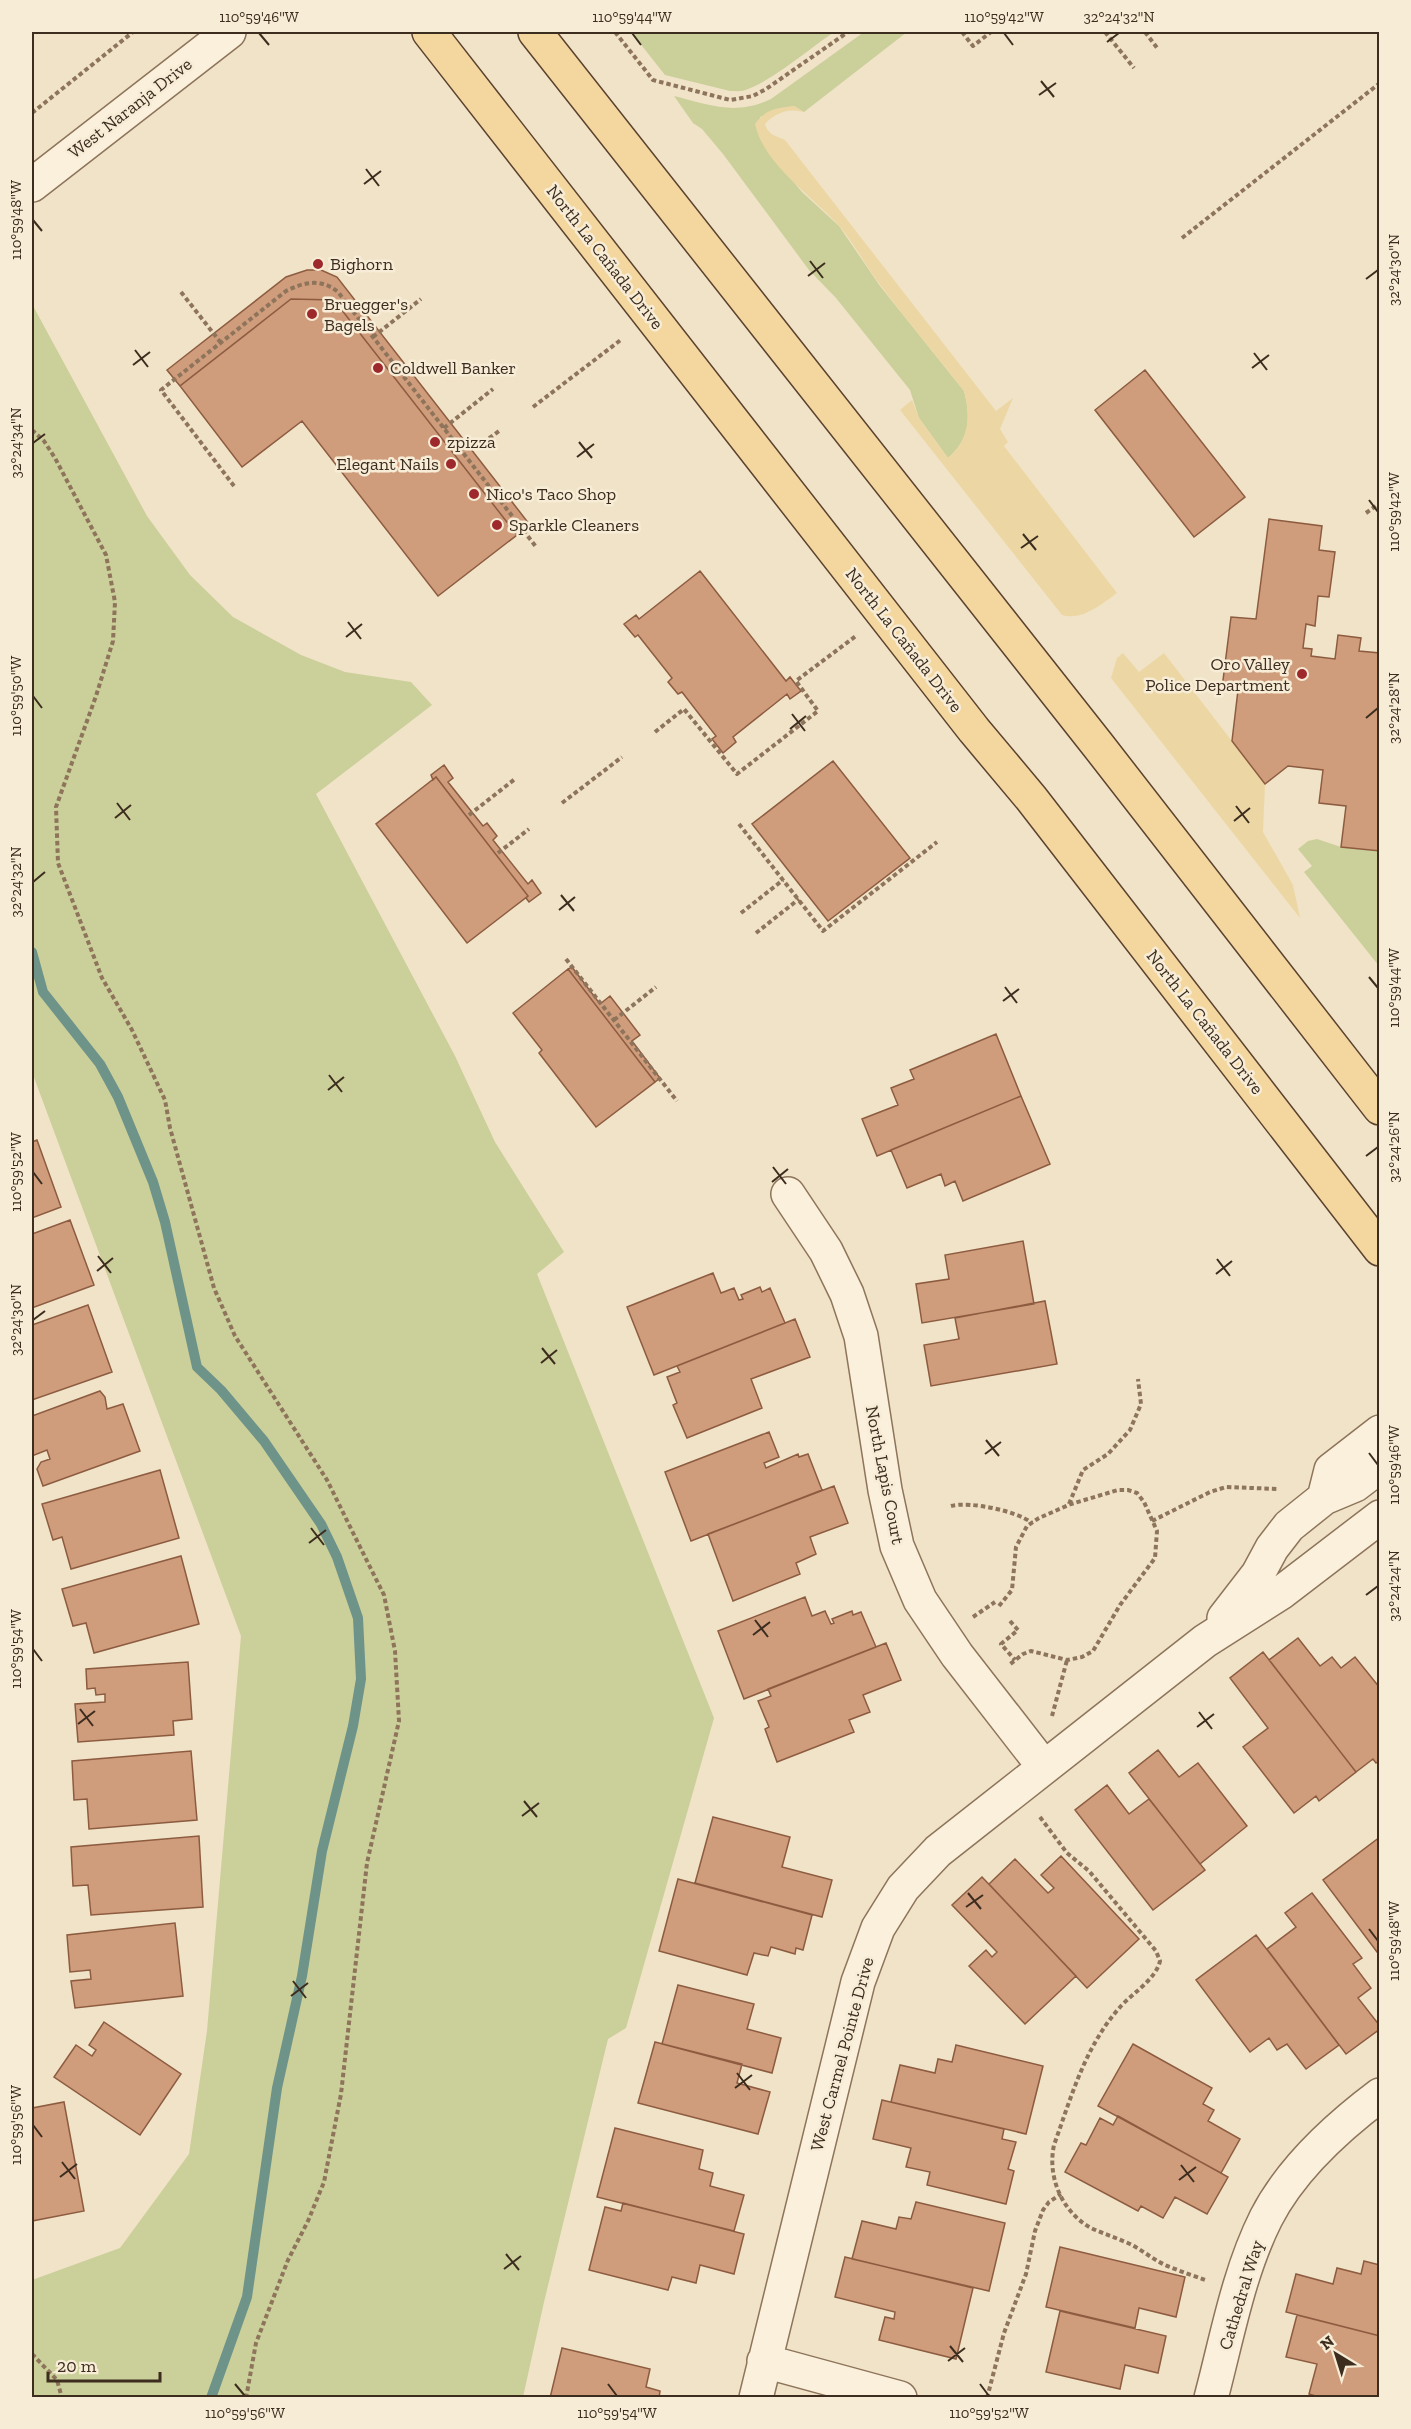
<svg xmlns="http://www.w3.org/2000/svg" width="1411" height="2429" font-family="'Zilla Slab',serif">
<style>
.green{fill:#cbcf9a}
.sand{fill:#ecd7a4}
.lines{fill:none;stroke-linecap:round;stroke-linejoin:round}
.stream{stroke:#6e9389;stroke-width:10}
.building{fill:#cf9c7c;stroke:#8d5c40;stroke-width:1.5}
.minor-casing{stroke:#8d745b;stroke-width:36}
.major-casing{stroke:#5b422f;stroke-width:36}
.path{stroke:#8d745b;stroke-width:4;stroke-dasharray:4.5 3;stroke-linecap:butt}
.minor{stroke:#faf0db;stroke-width:33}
.major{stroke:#f4d69f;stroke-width:33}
.ticks{fill:none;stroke:#3d2d1f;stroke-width:2}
.poi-dot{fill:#9e292d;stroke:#f7edd7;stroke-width:2}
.labels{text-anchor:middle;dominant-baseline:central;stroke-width:5;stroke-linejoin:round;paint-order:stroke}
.street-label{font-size:18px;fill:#3d2d1f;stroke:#f7edd7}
.poi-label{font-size:18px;fill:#3d2d1f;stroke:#f7edd7;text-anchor:start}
.neatline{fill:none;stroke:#3d2d1f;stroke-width:2}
.ticks-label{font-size:15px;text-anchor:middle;fill:#3d2d1f}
</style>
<rect width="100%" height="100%" fill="#f0e3c7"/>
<path class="green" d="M 631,32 L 834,32 C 812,47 771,81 748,89 C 742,92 736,91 730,91 L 665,75 Z
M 864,32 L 907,32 L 804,112 L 794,106 L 760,117 L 769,153 L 802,192 L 839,226 L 880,286 L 964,391 C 971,418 970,439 948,458 L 919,418 L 910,390 L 836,298 L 809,270 L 723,154 L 702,129 L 693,123 L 674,96 C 710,105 735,116 771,99 Z
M 32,304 L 147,516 L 190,575 L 233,617 L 301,655 L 345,672 L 411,682 L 432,705 L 316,794 L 455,1056 L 495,1142 L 564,1252 L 537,1274 L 714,1718 L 626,2028 L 608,2039 L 544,2302 L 523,2397 L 32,2397 L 32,2280 L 120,2248 L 189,2154 L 207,2031 L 241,1636 L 32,1072 Z
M 1317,839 L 1341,847 L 1379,851 L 1379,966 L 1304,872 L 1312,866 L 1298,849 L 1308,841 Z"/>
<path class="sand" d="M 794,106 L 804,112 C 789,108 776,112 765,124 C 768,135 776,136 785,140 L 996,411 L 1013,398 L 1000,429 L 1008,442 L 1004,446 L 1117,593 C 1102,604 1082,621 1062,615 L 900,410 L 912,400 L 919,418 L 948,458 C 969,441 971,416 964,391 C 937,356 908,322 881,286 C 866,267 855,244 839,226 C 813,196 764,165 755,124 C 766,109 776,108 794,106 Z
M 1123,653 L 1139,672 L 1164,653 L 1265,784 L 1263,832 L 1293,885 L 1300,918 L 1111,678 L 1117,658 Z"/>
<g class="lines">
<path class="stream" d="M 32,952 L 43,992 L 100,1064 L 118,1097 L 153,1182 L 165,1222 L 197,1367 L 221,1390 L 264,1441 L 321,1524 L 337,1557 L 358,1618 L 361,1679 L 353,1726 L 322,1851 L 302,1976 L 277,2088 L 247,2297 L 211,2398"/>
</g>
<path class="building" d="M 307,270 L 321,270 L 337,277 L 530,525 L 517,535 L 334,300 L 291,299 L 180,386 L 167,370 L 286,277 Z
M 291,299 L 334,300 L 517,535 L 438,596 L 302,421 L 242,467 L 180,386 Z
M 1145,370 L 1245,497 L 1194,537 L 1095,410 Z
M 1269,519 L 1322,526 L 1319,550 L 1335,552 L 1329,597 L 1318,596 L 1315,626 L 1306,624 L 1303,648 L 1312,649 L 1311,656 L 1335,659 L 1338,635 L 1361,638 L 1359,651 L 1380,653 L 1380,851 L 1341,847 L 1346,806 L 1319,803 L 1323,770 L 1288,766 L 1265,784 L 1232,741 L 1238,690 L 1222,688 L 1231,617 L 1256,619 Z
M 700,571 L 786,681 L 790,677 L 801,691 L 790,699 L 787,694 L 733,737 L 736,742 L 723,753 L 712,739 L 716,736 L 682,692 L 678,694 L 668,682 L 672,678 L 638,635 L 635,637 L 624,624 L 636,615 L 639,619 Z
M 833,761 L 910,858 L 828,921 L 752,824 Z
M 444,765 L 453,778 L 448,782 L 483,826 L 487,823 L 497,836 L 493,840 L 528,884 L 532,880 L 541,893 L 529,902 L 526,898 L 528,896 L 436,777 L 433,780 L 431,775 Z
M 436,777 L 528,896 L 467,943 L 376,824 Z
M 572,967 L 600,1004 L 610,996 L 640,1035 L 632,1041 L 660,1078 L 655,1082 L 568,969 Z
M 568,969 L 655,1082 L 596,1127 L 539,1053 L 542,1050 L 513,1013 Z
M 996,1034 L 1021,1096 L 877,1156 L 862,1119 L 898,1105 L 891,1088 L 914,1079 L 910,1070 Z
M 1021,1096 L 1050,1164 L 963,1201 L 955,1181 L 945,1186 L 941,1174 L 907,1188 L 891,1150 Z
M 37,1140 L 61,1207 L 32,1218 L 32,1142 Z
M 70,1220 L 94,1285 L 32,1308 L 32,1234 Z
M 1023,1241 L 1034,1304 L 922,1323 L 916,1284 L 949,1279 L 945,1255 Z
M 713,1273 L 721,1293 L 734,1288 L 739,1300 L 743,1299 L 741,1295 L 760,1287 L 762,1292 L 770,1288 L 785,1323 L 654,1375 L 627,1307 Z
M 1045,1301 L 1057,1364 L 931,1386 L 924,1345 L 959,1339 L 955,1318 Z
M 88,1305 L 112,1372 L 32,1400 L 32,1325 Z
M 795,1319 L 810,1357 L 751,1379 L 762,1408 L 687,1438 L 673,1405 L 677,1403 L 667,1377 L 680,1372 L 677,1366 Z
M 100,1391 L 105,1397 L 107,1409 L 123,1404 L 140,1451 L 43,1486 L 37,1469 L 41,1462 L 50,1459 L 47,1450 L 32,1456 L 32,1416 Z
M 769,1432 L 779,1457 L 764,1463 L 766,1468 L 798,1454 L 799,1457 L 808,1454 L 822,1490 L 691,1541 L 665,1472 Z
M 160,1470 L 179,1538 L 71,1569 L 62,1537 L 53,1540 L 42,1504 Z
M 834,1486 L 848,1523 L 810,1537 L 816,1554 L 796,1563 L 800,1574 L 733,1601 L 708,1534 Z
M 181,1556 L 199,1624 L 94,1653 L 86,1623 L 73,1626 L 62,1589 Z
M 805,1597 L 812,1616 L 825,1611 L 831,1624 L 834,1623 L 832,1619 L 852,1611 L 853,1615 L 861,1612 L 876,1647 L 744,1699 L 718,1631 Z
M 1298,1638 L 1320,1666 L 1332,1657 L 1341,1668 L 1355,1657 L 1380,1688 L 1380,1760 L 1376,1763 L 1373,1759 L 1356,1772 L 1269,1660 Z
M 886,1643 L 901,1680 L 863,1695 L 870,1712 L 849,1720 L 854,1732 L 777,1762 L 765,1729 L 769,1727 L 758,1701 L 771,1696 L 768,1689 Z
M 1263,1652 L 1356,1772 L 1319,1801 L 1316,1796 L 1294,1813 L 1243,1747 L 1268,1728 L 1230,1678 Z
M 188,1662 L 192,1719 L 173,1721 L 174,1735 L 78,1742 L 75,1704 L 105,1702 L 105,1694 L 96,1695 L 95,1688 L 87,1689 L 86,1669 Z
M 1158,1750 L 1179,1777 L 1198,1763 L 1247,1826 L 1200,1864 L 1129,1773 Z
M 191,1751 L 197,1820 L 89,1829 L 87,1799 L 74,1800 L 72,1761 Z
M 1107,1785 L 1129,1814 L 1149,1799 L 1205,1870 L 1153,1910 L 1075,1810 Z
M 713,1817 L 790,1837 L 782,1867 L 832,1880 L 822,1917 L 695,1883 Z
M 199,1836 L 203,1907 L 91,1915 L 88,1885 L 73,1886 L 71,1847 Z
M 1380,1837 L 1380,1950 L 1377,1952 L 1323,1880 Z
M 1061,1856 L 1139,1939 L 1087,1988 L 989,1884 L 1015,1859 L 1048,1893 L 1054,1888 L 1041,1875 Z
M 982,1877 L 1076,1976 L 1025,2024 L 969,1966 L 986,1950 L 992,1957 L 997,1952 L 952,1905 Z
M 678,1879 L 812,1915 L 803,1950 L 796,1948 L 795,1954 L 771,1947 L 768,1956 L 754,1953 L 747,1975 L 659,1951 Z
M 1312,1893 L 1362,1958 L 1353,1964 L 1371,1988 L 1358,1998 L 1380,2026 L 1380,2029 L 1346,2054 L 1267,1949 L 1296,1927 L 1285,1913 Z
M 175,1923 L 183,1996 L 75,2008 L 71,1981 L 91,1979 L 90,1970 L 70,1972 L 67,1935 Z
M 1256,1935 L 1339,2045 L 1306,2069 L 1287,2044 L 1277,2050 L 1269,2038 L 1250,2052 L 1196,1980 Z
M 678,1985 L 754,2004 L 747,2029 L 781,2038 L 772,2073 L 662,2044 Z
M 104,2022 L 181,2074 L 140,2135 L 54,2077 L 76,2045 L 92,2056 L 96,2050 L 89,2045 Z
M 655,2042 L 742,2064 L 737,2083 L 770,2092 L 758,2134 L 638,2103 Z
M 1133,2044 L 1212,2088 L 1203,2104 L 1214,2110 L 1208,2121 L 1240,2139 L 1221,2173 L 1098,2106 Z
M 956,2045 L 1043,2066 L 1026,2134 L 891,2102 L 900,2065 L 935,2073 L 938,2059 L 952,2062 Z
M 882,2100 L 1004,2129 L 1002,2139 L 1016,2142 L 1008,2169 L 1014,2171 L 1006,2204 L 927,2185 L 930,2172 L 906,2167 L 911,2148 L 873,2139 Z
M 64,2102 L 84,2211 L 32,2221 L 32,2106 L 32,2108 Z
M 1118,2116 L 1228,2177 L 1207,2214 L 1175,2197 L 1163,2218 L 1141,2206 L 1138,2211 L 1065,2172 L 1081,2143 L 1086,2145 L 1100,2118 L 1113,2125 Z
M 615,2128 L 703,2150 L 699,2169 L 713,2173 L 710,2186 L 744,2195 L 734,2231 L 597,2197 Z
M 916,2202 L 1005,2223 L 989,2291 L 852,2259 L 862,2221 L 896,2229 L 899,2217 L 911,2219 Z
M 623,2203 L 744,2234 L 734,2274 L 700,2265 L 696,2283 L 672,2277 L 668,2290 L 589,2270 L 605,2207 L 621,2211 Z
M 1060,2247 L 1185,2277 L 1176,2317 L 1139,2308 L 1135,2328 L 1046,2307 Z
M 845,2257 L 973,2288 L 956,2359 L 879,2340 L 885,2317 L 894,2319 L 895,2312 L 835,2297 Z
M 1364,2261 L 1380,2265 L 1380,2336 L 1286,2312 L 1296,2274 L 1333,2284 L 1337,2268 L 1361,2274 Z
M 1060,2311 L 1166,2336 L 1158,2373 L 1125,2365 L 1120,2389 L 1046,2372 Z
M 1297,2315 L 1380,2336 L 1380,2398 L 1322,2398 L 1309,2394 L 1317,2364 L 1286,2357 Z
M 562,2348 L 650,2369 L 646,2387 L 660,2391 L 659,2398 L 550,2398 Z"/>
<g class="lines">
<defs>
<path id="minor" d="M 32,185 L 229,32
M 788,1194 L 826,1251 L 847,1294 L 861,1336 L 885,1490 L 897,1546 L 920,1600 L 957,1655 L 1044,1767
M 1324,1498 L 1331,1470 L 1380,1432
M 1224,1618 L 1258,1574 L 1272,1548 L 1289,1526 L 1324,1498 L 1355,1485 L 1380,1466
M 764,2361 L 900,2398
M 756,2398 L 858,1982 L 878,1928 L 903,1888 L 938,1851 L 1205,1641 L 1282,1592 L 1380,1517
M 1211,2398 C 1227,2338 1238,2274 1266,2218 C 1291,2169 1336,2128 1380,2095"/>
<path id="major" d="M 429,32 L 974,730 L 1031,798 L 1380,1249
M 535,32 L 1097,744 L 1380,1108"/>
</defs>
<use href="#minor" class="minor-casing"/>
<use href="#major" class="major-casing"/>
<path class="path" d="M 615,32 L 653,80 L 730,100 L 753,96 L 766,89 L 848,32
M 962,32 L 973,46 L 991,32
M 1105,32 L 1134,68
M 1145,32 L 1158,49
M 32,113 L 133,32
M 1182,238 L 1380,83
M 181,292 L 221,343
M 373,337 L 421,299
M 533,407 L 622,339
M 444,428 L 493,389
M 32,430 L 44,441 L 55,458 L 106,555 L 115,602 L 113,641 L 96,696 L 56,807 L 58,863 L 102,978 L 132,1030 L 165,1100 L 170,1128 L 214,1288 L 235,1336 L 327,1480 L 365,1557 L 384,1595 L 395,1651 L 399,1721 L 367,1863 L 341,2094 L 324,2182 L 308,2221 L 288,2260 L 256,2343 L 246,2398
M 477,447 L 499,431
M 234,486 L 161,390 L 286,291 C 304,282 321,278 338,292 L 537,548
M 1366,513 L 1380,503
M 655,732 L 684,709 L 737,774 L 818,711 L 796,681 L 856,636
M 562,803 L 622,757
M 469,815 L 515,779
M 739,824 L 823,931 L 937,842
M 498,853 L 529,829
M 741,913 L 783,880
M 756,933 L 799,899
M 566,959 L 677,1101
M 614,1020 L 656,987
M 1069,1504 L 1083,1470 L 1108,1454 L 1130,1430 L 1141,1404 L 1138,1379
M 951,1506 C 970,1501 1017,1511 1032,1523
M 1152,1521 L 1210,1492 L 1226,1487 L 1278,1489
M 999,1606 L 1012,1590 L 1016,1547 L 1027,1526 L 1039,1518 L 1071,1504 L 1118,1490 L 1128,1490 L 1137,1493 L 1144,1502 L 1157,1531 L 1155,1558 L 1120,1605 L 1093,1651 L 1082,1657 L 1067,1660 L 1031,1651 L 1023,1654 L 1009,1665
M 973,1617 L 995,1602
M 1010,1621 L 1018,1630 L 1001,1644 L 1015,1660
M 1052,1716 L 1067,1660
M 1040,1817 L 1067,1853 L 1089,1871 L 1136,1927 L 1156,1951 L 1160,1961 C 1156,1979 1133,1993 1121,2006 C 1085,2046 1072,2095 1054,2145 C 1047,2177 1062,2212 1091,2228 C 1104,2234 1117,2238 1130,2244 C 1144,2251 1156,2262 1170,2267 C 1182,2272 1194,2276 1205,2280
M 32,2354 L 57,2380 L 62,2398
M 987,2398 L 1004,2333 L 1026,2274 L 1035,2231 L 1043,2210 L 1049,2202 L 1061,2194"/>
<use href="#minor" class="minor"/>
<use href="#major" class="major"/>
</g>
<path class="ticks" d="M 259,33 L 269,45M 632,33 L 641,45M 1004,33 L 1013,45M 1107,42 L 1119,33M 1041,81 L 1054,97M 1039,95 L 1056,83M 366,169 L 379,186M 364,184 L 381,171M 33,220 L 42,231M 810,261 L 823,278M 808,276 L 825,263M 1366,279 L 1378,270M 135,350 L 148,367M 1254,353 L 1267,370M 133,365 L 150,352M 1252,368 L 1269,355M 579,442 L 592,458M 33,443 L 45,434M 577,457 L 594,444M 1369,500 L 1378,512M 1023,534 L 1036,550M 1021,548 L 1038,536M 348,622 L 361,639M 346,637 L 362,624M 33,696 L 42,708M 792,714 L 805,731M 1366,718 L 1378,708M 790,729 L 806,716M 117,803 L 130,820M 1236,806 L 1249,823M 115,818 L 131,805M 1234,821 L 1250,808M 33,882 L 45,872M 561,895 L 574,911M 559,910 L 575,897M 1369,977 L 1378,988M 1005,987 L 1017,1003M 1003,1001 L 1019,989M 329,1075 L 342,1092M 328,1090 L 344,1077M 1366,1156 L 1378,1147M 773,1167 L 786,1184M 33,1172 L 42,1184M 772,1182 L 788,1169M 98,1256 L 111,1273M 1217,1259 L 1230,1276M 97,1271 L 113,1258M 1216,1274 L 1232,1261M 33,1320 L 45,1311M 542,1348 L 555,1364M 541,1363 L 557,1350M 986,1440 L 999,1456M 1369,1453 L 1378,1465M 985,1454 L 1001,1442M 311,1528 L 324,1545M 309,1543 L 326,1530M 1366,1595 L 1378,1586M 755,1620 L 768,1637M 753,1635 L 770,1622M 33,1649 L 42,1661M 80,1709 L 93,1726M 1199,1712 L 1212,1729M 78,1724 L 95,1711M 1197,1727 L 1214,1714M 524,1801 L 537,1817M 522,1816 L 539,1803M 968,1893 L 981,1909M 966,1907 L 983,1895M 1369,1929 L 1378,1941M 293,1981 L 306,1998M 291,1996 L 308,1983M 737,2073 L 750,2090M 735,2088 L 752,2075M 33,2125 L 42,2137M 62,2162 L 75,2179M 1181,2165 L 1194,2182M 60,2177 L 77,2164M 1179,2180 L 1196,2167M 506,2254 L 519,2270M 504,2269 L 521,2256M 950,2346 L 963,2362M 948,2361 L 965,2348M 235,2384 L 245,2396M 608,2384 L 617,2396M 980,2384 L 989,2396"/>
<g class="poi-dot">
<circle cx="318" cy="264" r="6"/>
<circle cx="312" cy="314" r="6"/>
<circle cx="378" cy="368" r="6"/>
<circle cx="435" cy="442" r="6"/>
<circle cx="451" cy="464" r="6"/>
<circle cx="474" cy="494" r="6"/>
<circle cx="497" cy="525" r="6"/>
<circle cx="1302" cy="674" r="6"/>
</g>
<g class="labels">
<g class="street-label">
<text transform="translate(130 108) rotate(-38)">West Naranja Drive</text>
<text transform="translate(605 257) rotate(52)">North La Cañada Drive</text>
<text transform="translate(904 640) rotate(52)">North La Cañada Drive</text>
<text transform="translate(1205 1022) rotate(52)">North La Cañada Drive</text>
<text transform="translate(885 1475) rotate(79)">North Lapis Court</text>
<text transform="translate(842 2054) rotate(-75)">West Carmel Pointe Drive</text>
<text transform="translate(1241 2295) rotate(-73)">Cathedral Way</text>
</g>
<g class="poi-label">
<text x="330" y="264">Bighorn</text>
<text x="324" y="304">Bruegger's<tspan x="324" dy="21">Bagels</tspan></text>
<text x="390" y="368">Coldwell Banker</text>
<text x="447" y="442">zpizza</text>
<text x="439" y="464" text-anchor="end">Elegant Nails</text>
<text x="486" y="494">Nico's Taco Shop</text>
<text x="509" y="525">Sparkle Cleaners</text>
<text x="1290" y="664" text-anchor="end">Oro Valley<tspan x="1290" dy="21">Police Department</tspan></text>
</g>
</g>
<rect width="1411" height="2429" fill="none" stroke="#f7edd7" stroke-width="66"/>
<g transform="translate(1336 2354) rotate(322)" stroke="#f7edd7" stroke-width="4.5" paint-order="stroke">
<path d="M0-4.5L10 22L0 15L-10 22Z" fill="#3d2d1f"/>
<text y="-9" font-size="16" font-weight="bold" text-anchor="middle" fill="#3d2d1f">N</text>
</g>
<path d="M48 2372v9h112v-9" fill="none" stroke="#3d2d1f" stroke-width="3"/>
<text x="57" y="2372" font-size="18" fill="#3d2d1f" stroke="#f7edd7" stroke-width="4.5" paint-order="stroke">20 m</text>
<rect x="33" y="33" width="1345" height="2363" class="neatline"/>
<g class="ticks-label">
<text x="259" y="22">110°59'46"W</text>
<text x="632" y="22">110°59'44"W</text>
<text x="1004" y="22">110°59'42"W</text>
<text x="1119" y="22">32°24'32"N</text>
<text transform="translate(16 220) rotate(-90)" y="5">110°59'48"W</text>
<text transform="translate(1394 270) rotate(-90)" y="5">32°24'30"N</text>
<text transform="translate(16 443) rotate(-90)" y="5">32°24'34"N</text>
<text transform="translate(1394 512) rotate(-90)" y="5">110°59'42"W</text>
<text transform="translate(16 696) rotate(-90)" y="5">110°59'50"W</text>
<text transform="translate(1394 708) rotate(-90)" y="5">32°24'28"N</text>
<text transform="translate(16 882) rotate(-90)" y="5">32°24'32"N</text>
<text transform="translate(1394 988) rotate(-90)" y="5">110°59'44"W</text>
<text transform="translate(1394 1147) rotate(-90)" y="5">32°24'26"N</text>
<text transform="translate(16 1172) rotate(-90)" y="5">110°59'52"W</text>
<text transform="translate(16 1320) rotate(-90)" y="5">32°24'30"N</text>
<text transform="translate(1394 1465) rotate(-90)" y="5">110°59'46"W</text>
<text transform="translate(1394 1586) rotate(-90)" y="5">32°24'24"N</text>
<text transform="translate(16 1649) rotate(-90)" y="5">110°59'54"W</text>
<text transform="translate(1394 1941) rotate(-90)" y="5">110°59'48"W</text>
<text transform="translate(16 2125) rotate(-90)" y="5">110°59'56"W</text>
<text x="245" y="2418">110°59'56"W</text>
<text x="617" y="2418">110°59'54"W</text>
<text x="989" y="2418">110°59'52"W</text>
</g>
</svg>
